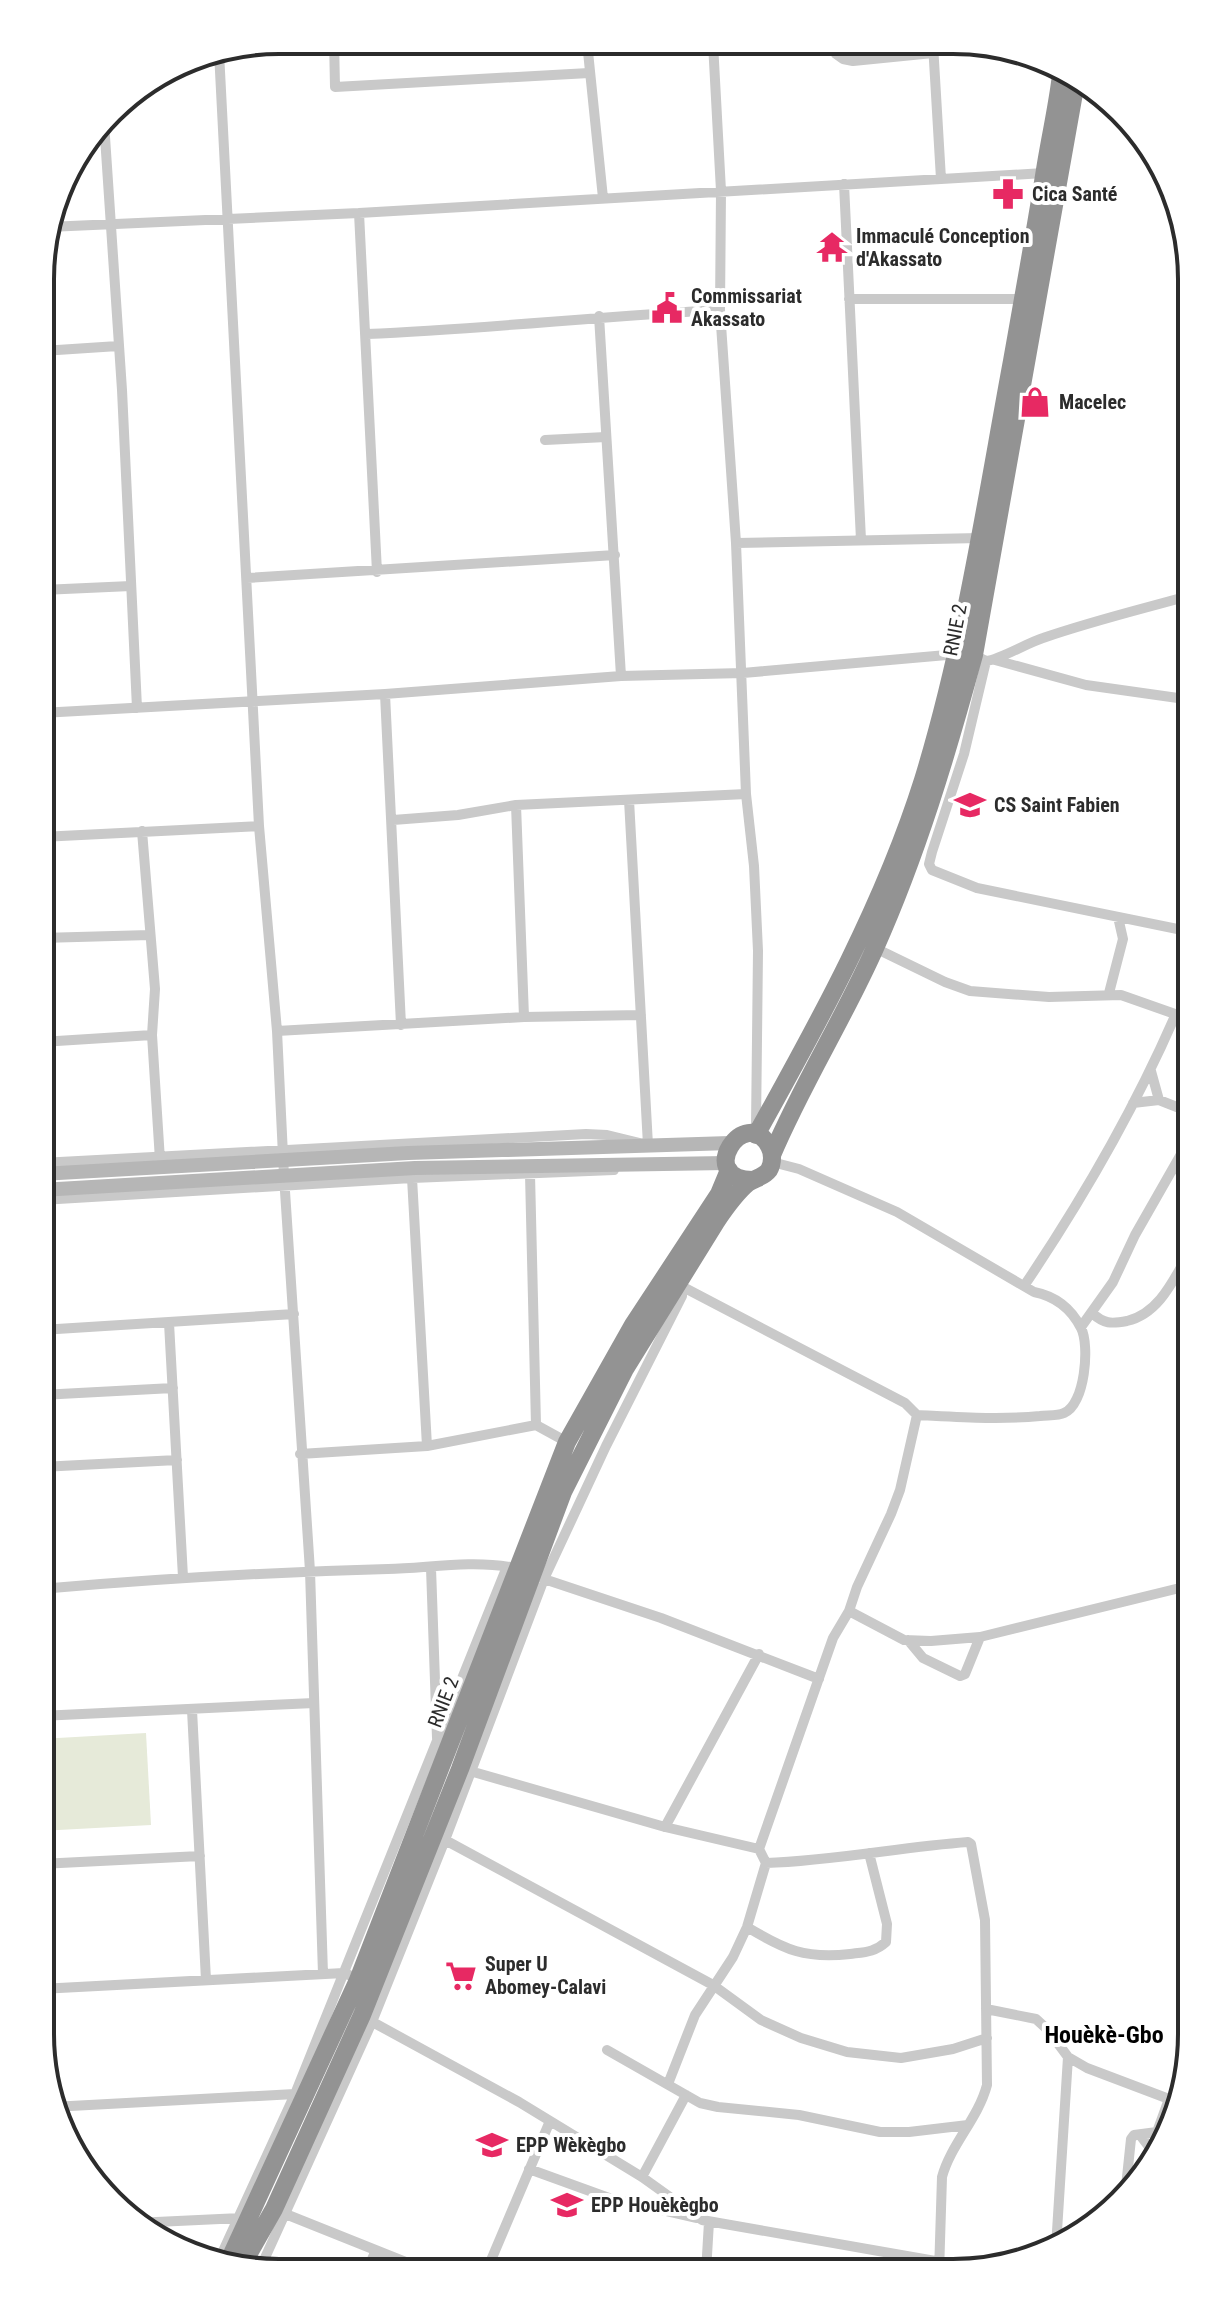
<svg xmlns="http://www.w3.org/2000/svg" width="1232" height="2313" font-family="'Roboto Condensed',sans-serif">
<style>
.green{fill:#e6ead9}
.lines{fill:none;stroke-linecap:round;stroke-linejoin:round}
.street{stroke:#c9c9c9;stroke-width:10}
.secondary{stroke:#b6b6b6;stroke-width:14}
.highway{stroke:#939393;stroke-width:18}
.labels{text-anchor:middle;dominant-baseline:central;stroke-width:8;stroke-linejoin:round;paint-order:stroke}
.poi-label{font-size:20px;font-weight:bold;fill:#2c2c2c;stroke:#fff;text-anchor:start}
.street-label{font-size:20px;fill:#2c2c2c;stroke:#fff}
.quarter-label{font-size:24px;font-weight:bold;fill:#000;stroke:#fff}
.rim{fill:none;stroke:#2c2c2c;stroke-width:4}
</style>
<rect width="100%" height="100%" fill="#fff"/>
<path class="green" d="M 146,1733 L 151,1825 L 40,1831 L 40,1739 Z"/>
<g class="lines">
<path class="street" d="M 334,40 L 335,87 L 589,73
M 587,42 L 603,198
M 713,43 L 721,191 L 720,310 L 736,543 L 746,794 L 754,866 L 758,951 L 756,1127
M 835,43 L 836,54 L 843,59 L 853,61 L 933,53
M 933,44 L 941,179
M 219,52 L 259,826 L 277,1031 L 284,1176 L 310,1571 L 323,1974
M 104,122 L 122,390 L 137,708
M 844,184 L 861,540
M 359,213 L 377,572
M 48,227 L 359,213 L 1044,173
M 849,299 L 1022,299
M 599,316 L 621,676
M 367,334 C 485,329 602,316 720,310
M 42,351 L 118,346
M 545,440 L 606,437
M 736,543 L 980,538
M 247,578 L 615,555
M 42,590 L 131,586
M 995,660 L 1086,685 L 1192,700
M 986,661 C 999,660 1027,643 1043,638 C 1092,621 1142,609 1192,595
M 385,694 L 401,1025
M 41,713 L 385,694 L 621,676 L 743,673 L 958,654 L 974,655 L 986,661 L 964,754 L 932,852 L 929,864 L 932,870 L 977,888 L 1192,932
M 516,805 L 524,1017
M 393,820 L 458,815 L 516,805 L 746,794
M 142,831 L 155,989 L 152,1035 L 160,1160
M 41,837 L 259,826
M 41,938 L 150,935
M 875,948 L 945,982 L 970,991 L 1049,997 L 1121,995 L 1192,1020
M 1109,993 L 1123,939 L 1118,917
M 277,1031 L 524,1017 L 641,1015
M 41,1042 L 152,1035
M 1151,1071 L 1159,1100
M 1133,1103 L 1159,1100 L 1192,1113
M 41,1163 L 586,1134 L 607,1135 L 648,1145 L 629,800
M 1174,1169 L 1192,1170
M 530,1174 L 536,1425
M 412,1178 L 427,1446
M 41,1200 L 412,1178 L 614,1170
M 1024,1286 C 1082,1200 1134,1110 1175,1016
M 683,1287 L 905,1403 L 917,1415 C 958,1417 999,1420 1040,1416 C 1047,1415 1058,1416 1064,1413 C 1085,1405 1090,1345 1081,1328 C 1071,1308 1054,1296 1034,1292 L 897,1212 L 799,1169 L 772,1162
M 1092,1313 C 1104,1324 1111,1324 1127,1321 C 1161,1313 1175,1276 1192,1248
M 169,1323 L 183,1577
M 1081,1327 L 1113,1282 L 1135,1235 L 1192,1135
M 41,1330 L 294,1314
M 41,1395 L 173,1388
M 300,1454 L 427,1446 L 536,1425 L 567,1442
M 41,1467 L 177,1460
M 431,1568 L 437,1738
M 538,1577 L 661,1618 L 819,1679
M 40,1589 C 156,1579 272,1572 388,1569 C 428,1568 470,1560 510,1567
M 849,1611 L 904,1640 L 931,1641 L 980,1637 L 1192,1585
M 908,1640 L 923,1658 L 960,1676 L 965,1674 L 980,1637
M 192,1710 L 206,1980
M 40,1716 L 314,1703
M 463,1769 L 665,1827 L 759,1849 L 766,1863 L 747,1927 L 733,1957 L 695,2015 L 668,2084
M 665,1827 L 759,1654
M 445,1840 L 713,1985 L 761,2020 L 801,2038 L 847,2052 L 901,2058 L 953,2049 L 987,2038
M 759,1849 L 833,1638 L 849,1611 L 857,1587 L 891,1514 L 900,1490 L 917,1415
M 766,1863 C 834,1861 900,1847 968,1842 L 971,1844 L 985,1920 L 987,2085 C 978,2119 951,2144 942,2177 L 939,2273
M 40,1864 L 200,1856
M 747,1927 C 785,1950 805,1959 850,1954 C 865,1952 875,1952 886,1942 L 887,1924 L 869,1853
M 40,1989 L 344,1973 L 349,1975
M 986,2009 L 1036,2019 L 1048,2030 L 1068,2057 L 1087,2068 L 1169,2099 L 1181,2094
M 367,2019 L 519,2102 L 642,2177 L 702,2220 L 941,2262 L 1000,2265
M 607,2050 L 700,2103 L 718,2107 L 799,2115 L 880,2132 L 909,2132 L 968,2125
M 52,2107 L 295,2094
M 1140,2135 L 1156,2156
M 529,2169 L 609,2198 L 696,2218
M 642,2177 L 686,2095
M 1125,2196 L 1131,2139 L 1134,2135 L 1157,2132 L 1169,2099
M 283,2213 L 428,2271
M 135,2223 L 241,2218
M 1056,2247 L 1068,2057
M 218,2262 L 295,2094 L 506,1569 L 510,1567 L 518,1569
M 259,2271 L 372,2022 L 445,1840 L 544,1579 L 606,1446 L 682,1296 L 682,1282
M 367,2271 L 376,2250
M 486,2272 L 550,2121
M 706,2272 L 709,2222"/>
<path class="secondary" d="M 41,1174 L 408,1153 L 730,1143
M 41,1190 L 415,1168 L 726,1163"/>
<path class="highway" d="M 756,1135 C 819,1022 884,904 923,780 C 965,643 986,501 1012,361 C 1023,299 1034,238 1044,176 C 1049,142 1057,109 1061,75
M 772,1155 C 802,1084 844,1018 875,948 C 917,854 947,754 974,655 L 1076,82
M 227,2265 L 358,1980 L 567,1442 L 633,1325 L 719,1194 L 729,1170
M 240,2269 L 274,2209 L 362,2015 L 460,1769 L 563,1492 L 625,1369 L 716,1222 C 726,1207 735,1194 748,1183 C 755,1178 764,1177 769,1170 C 773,1163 773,1153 769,1146 C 745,1103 695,1179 752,1180"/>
</g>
<defs>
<symbol id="pharmacy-bare" viewBox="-9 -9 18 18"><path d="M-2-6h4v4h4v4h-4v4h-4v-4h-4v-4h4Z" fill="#e72963" stroke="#fff" stroke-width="2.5" paint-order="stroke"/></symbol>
<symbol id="temple-bare" viewBox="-9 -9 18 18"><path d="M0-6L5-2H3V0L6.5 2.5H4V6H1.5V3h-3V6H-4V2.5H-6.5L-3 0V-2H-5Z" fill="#e72963" stroke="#fff" stroke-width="2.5" paint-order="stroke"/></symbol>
<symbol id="civic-bare" viewBox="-9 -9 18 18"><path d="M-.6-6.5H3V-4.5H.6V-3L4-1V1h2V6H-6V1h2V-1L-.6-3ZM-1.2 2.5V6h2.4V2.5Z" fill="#e72963" stroke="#fff" stroke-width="2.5" paint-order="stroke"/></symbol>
<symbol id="shop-bare" viewBox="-9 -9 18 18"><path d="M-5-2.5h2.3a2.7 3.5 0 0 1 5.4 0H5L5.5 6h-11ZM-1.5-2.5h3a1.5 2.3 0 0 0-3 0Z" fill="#e72963" stroke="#fff" stroke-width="2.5" paint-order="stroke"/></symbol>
<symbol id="school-bare" viewBox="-9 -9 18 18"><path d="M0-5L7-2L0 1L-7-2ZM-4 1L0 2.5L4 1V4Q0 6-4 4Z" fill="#e72963" stroke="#fff" stroke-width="2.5" paint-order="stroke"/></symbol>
<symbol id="supermarket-bare" viewBox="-9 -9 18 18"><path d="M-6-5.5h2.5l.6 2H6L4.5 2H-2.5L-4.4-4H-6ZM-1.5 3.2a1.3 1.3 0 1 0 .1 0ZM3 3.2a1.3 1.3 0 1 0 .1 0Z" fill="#e72963" stroke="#fff" stroke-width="2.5" paint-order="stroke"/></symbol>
</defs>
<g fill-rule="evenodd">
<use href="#pharmacy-bare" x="986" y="172" width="44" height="44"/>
<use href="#temple-bare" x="810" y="225" width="44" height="44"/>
<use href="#civic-bare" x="645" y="286" width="44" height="44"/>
<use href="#shop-bare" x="1013" y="380" width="44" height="44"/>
<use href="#school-bare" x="948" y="783" width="44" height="44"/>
<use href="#supermarket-bare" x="439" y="1954" width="44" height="44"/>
<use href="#school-bare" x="470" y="2123" width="44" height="44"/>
<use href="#school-bare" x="545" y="2183" width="44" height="44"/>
</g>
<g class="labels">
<g class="poi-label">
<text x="1032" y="194">Cica Santé</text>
<text x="856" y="236">Immaculé Conception<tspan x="856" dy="23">d'Akassato</tspan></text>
<text x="691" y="296">Commissariat<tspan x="691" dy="23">Akassato</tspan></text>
<text x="1059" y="402">Macelec</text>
<text x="994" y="805">CS Saint Fabien</text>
<text x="485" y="1964">Super U<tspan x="485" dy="23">Abomey-Calavi</tspan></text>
<text x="516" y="2145">EPP Wèkègbo</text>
<text x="591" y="2205">EPP Houèkègbo</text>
</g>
<g class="street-label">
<text transform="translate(955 630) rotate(-79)">RNIE 2</text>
<text transform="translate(443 1702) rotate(-69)">RNIE 2</text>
</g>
<g class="quarter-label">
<text x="1104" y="2035">Houèkè-Gbo</text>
</g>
</g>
<path d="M0 0H1232V2313H0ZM279 54H953A225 225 0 0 1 1178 279V2034A225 225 0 0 1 953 2259H279A225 225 0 0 1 54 2034V279A225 225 0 0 1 279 54Z" fill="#fff" fill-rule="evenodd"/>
<path class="rim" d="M279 54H953A225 225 0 0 1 1178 279V2034A225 225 0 0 1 953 2259H279A225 225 0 0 1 54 2034V279A225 225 0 0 1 279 54Z"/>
</svg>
